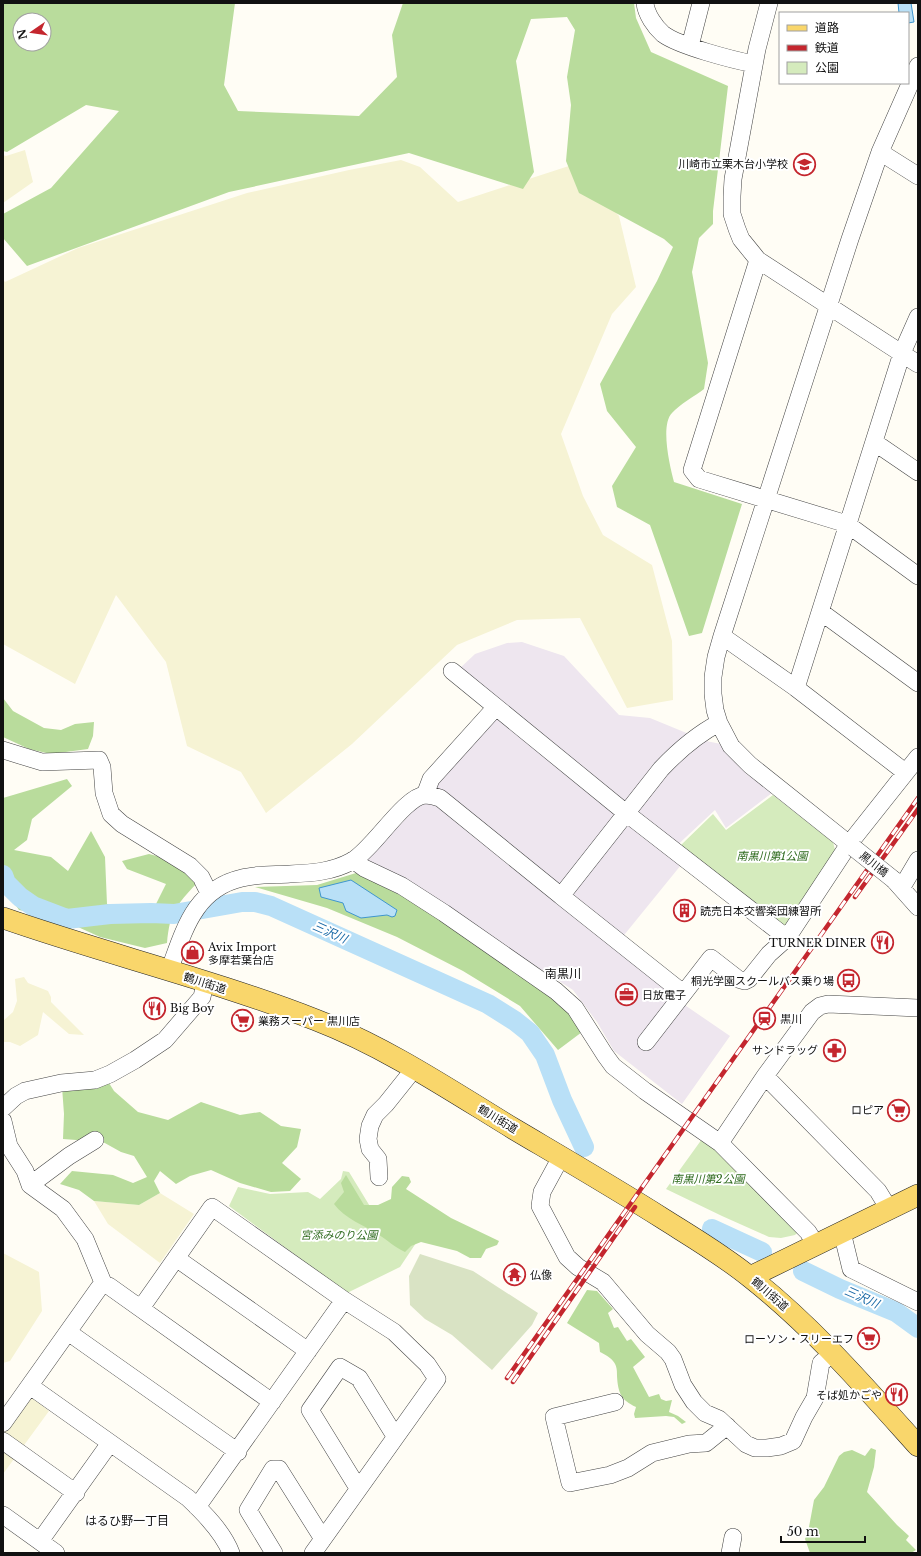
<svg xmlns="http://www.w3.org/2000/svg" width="921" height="1556" font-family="'Libre Baskerville','Noto Sans JP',serif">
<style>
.industrial{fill:#eee6ef}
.farmland{fill:#f6f3d4}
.green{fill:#d5ebbd}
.forest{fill:#b9dc9c;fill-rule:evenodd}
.cemetery{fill:#d9e3c4}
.water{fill:#b9e0f7;stroke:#3f96cf}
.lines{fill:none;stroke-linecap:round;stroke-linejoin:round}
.river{stroke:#b9e0f7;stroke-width:20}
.minor-casing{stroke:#444;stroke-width:18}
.major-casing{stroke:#222;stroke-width:22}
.minor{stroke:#fff;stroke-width:17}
.major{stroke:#f9d66b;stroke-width:21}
.rail-casing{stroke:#c4262e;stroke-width:4.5}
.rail{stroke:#fff;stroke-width:3;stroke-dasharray:9;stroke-linecap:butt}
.minor-bridge-casing{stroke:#444;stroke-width:18;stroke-linecap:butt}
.minor-bridge{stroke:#fff;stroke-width:17}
.labels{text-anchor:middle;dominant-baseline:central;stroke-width:4;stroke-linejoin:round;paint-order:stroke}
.poi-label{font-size:11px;fill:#111;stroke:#fff;text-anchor:end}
.park-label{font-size:11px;font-style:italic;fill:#2f6b1f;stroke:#fff}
.street-label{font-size:11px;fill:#111;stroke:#fff}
.water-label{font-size:12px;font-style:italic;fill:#1768a6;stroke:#fff}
.neighbourhood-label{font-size:12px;fill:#111;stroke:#fff}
</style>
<rect width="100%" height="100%" fill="#fffdf5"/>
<path class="industrial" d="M 522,642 L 564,656 L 619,715 L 650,718 L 706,741 L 721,744 L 736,763 L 747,774 L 772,793 L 726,828 L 715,810 L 671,851 L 681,865 L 616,945 L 673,997 L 730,1036 L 682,1104 L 614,1051 L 597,1022 L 573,990 L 429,897 L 368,865 L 368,859 L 415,809 L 496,716 L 458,670 L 475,654 L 507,643 Z"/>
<path class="farmland" d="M 25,150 L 33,182 L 3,203 L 3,155 L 6,156 Z
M 401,160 L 420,167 L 458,202 L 572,165 L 619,216 L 636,287 L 612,314 L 561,434 L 583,496 L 603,535 L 652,565 L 672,641 L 673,700 L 627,708 L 580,618 L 517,620 L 457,645 L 352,744 L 266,813 L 241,772 L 187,746 L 166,662 L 116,595 L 75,684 L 3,644 L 3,279 L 5,282 L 78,248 L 247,193 L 349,170 Z
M 24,977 L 28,983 L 48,991 L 51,997 L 51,1002 L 84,1035 L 69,1034 L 43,1012 L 38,1035 L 20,1046 L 10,1042 L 3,1042 L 3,1021 L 13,1012 L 17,1001 L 15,979 Z
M 160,1193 L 194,1214 L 160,1263 L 108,1224 L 94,1201 L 139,1205 Z
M 3,1253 L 39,1272 L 42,1311 L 10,1361 L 3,1363 Z
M 30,1396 L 49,1411 L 3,1474 L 3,1433 Z"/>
<path class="green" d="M 773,795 L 833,842 L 835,850 L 786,926 L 782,928 L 681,845 L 713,814 L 726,830 Z
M 702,1139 L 715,1147 L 799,1231 L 795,1235 L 781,1238 L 769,1237 L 722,1216 L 666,1189 Z
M 343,1171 L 349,1172 L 371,1208 L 416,1243 L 400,1267 L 347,1293 L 229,1206 L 238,1187 L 270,1194 L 308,1192 L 320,1199 L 341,1179 Z"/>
<path class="forest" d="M 3,3 L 235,3 L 224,85 L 238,111 L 359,116 L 397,77 L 392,35 L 403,3 L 634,3 L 636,18 L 651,52 L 728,86 L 713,211 L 713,224 L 699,238 L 692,272 L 708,363 L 704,389 C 695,396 680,404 672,413 C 660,425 670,467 674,482 L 742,504 L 702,633 L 689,636 L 650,525 L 617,507 L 612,486 L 636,447 L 607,411 L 600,384 L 657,281 L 673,247 L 664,239 L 579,193 L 566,161 L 571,105 L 567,77 L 575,30 L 567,17 L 531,19 L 516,61 L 534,172 L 523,189 L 409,153 L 229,192 L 27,266 L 3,238 L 3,214 L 51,188 L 119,111 L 86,105 L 7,152 L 3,151 ZM 20,20 L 44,20 L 44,44 L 20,44 Z
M 3,698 L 13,711 L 44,728 L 61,730 L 75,724 L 94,722 L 93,736 L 88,749 L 51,754 L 29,749 L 3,737 Z
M 67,779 L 72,786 L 32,819 L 27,840 L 14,850 L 51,857 L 68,871 L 91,831 L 105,857 L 107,904 L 156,904 L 166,884 L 127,869 L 122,861 L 149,854 L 172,860 L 197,883 C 176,906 170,911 167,943 L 145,948 L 100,937 L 56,917 L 19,910 L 3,886 L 3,798 Z
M 356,873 L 428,909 L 549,995 L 586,1029 L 558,1050 L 520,1006 L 463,971 L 397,937 L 327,908 L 255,887 L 317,885 Z
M 109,1083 L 114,1091 L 138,1112 L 168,1120 L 201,1102 L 240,1115 L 260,1112 L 281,1126 L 301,1129 L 297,1147 L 282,1163 L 301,1179 L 290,1191 L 271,1192 L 240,1183 L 211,1170 L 190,1176 L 176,1184 L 160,1171 L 154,1181 L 160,1193 L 139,1205 L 94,1201 L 79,1190 L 60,1184 L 72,1171 L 113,1175 L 133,1183 L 147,1177 L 134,1156 L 121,1152 L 103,1142 L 63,1139 L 64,1114 L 62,1087 Z
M 346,1175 L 364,1205 L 378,1205 L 391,1199 L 392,1187 L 402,1176 L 409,1177 L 411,1182 L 406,1189 L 451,1218 L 499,1241 L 497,1245 L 486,1249 L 481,1258 L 470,1258 L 457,1251 L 421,1242 L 411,1246 L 405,1252 C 394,1247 389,1241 379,1235 C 364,1225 345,1219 334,1204 L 344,1192 L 341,1183 Z
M 587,1290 L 597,1291 L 613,1309 L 608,1313 L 614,1328 L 618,1327 L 627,1341 L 631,1339 L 645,1357 L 633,1367 L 649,1397 L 659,1394 L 661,1399 L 666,1401 L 672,1400 L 669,1412 L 678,1416 L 686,1422 L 682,1424 L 674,1417 L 666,1416 L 635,1418 L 634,1414 L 636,1407 C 621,1400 618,1393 617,1376 C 617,1370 617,1366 613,1361 C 610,1357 604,1354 600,1352 L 599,1343 L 567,1323 Z
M 871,1448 L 876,1450 L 874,1467 L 867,1492 L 897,1525 L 909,1536 L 906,1540 L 916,1550 L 911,1553 L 810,1553 L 805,1539 L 809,1527 L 814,1500 L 824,1487 L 839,1456 L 844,1452 L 852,1450 L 865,1456 Z"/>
<path class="cemetery" d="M 420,1254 L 473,1271 L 538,1313 L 532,1325 L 492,1370 L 452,1335 L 425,1319 L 410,1305 L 409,1276 Z"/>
<path class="water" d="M 898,3 L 911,3 L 914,22 L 908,23 L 908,13 L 899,13 Z
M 351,880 L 397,910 L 395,916 L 392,917 L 387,915 L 361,918 L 346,911 L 343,903 L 321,897 L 319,888 Z"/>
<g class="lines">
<path class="river" d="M 3,875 L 6,883 L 20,897 L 33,906 L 67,919 L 110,914 L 151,913 L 174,914 L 242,902 L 255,902 L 271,906 L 488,1004 L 515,1021 L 530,1033 L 545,1055 L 562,1100 L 584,1147
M 712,1229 L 762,1252
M 803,1271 L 840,1289 L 896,1312 L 918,1328"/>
<defs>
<path id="minor" d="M 645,3 C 646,14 655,27 663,34 C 679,46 733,60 754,64
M 769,3 L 757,49 L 733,179 L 732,196 L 732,214 L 737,229 L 741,239 L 758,260 L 918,364
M 690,46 L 701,3
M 880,152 L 918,176
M 758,260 L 692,470 L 699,479 L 847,524 L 918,576
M 874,442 L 918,472
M 821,612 L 918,683
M 722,636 L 796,688 L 905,772
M 452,671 L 626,813 L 787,938
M 796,688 L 902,353 L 918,317
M 3,750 L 42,762 L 99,760 L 102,767 L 104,793 L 111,814 L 122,824 L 190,866 L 201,877 L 209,893
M 425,795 L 431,779 L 496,707
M 854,848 L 750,765 L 731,746 L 719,723 L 715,710 L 713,694 L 713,677 L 716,657 L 722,636 L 850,239 L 880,152 L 918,66
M 353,860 L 364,868 L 402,886 L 444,913 L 556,991 L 575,1008 L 605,1055 L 613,1066 L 645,1091 L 720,1143
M 894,880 L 918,907
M 902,887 L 918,860
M 561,896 L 683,993
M 169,971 C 184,931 194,889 242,878 C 257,874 274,875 290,874 C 312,873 332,872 352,861 C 374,848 404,797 425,795 C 430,795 436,797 440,798 L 561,896 L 661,769 C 679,750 696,735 719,723
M 646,1042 L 711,958 L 738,979 L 745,981 L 749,979 L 769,954 L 787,938 L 849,844 L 918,757
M 765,1076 L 878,1191 L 889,1209
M 3,1108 L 16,1096 L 25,1091 L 61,1083 L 95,1080 L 110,1074 L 135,1060 L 165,1040 L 202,997 L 205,983
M 3,1121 L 9,1146 L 25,1171 L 30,1185 L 63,1209 L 85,1239 L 104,1285
M 561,1157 L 542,1192 L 540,1206 L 567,1257 L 578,1267 L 603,1282 L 647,1334 L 668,1352 L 673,1359 L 683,1385 L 694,1402 L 705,1413 L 719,1419 L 746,1444 L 755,1448 L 767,1448 L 781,1446 L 793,1441 L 804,1417 L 815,1398 L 821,1363 L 833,1353
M 379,1177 L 378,1159 L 370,1149 L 368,1139 L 370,1126 L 375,1115 L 386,1104 L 414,1069
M 30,1185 L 69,1156 L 95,1140
M 842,1232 L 851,1269 L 918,1302
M 816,1245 L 808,1232 L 720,1143 L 765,1076 L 812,1012 L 820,1006 L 828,1004 L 918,1008
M 176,1258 L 308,1351
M 141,1308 L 212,1207 L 344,1300 L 394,1332 L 427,1364 L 437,1379 L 313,1553
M 68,1332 L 238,1452
M 30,1386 L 188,1498 C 204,1513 223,1532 231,1553
M 615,1402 L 554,1417 L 570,1483 L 610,1475 L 628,1468 L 652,1453 L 689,1444 L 706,1443 L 727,1426
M 3,1423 L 99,1288 L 104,1285 L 109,1286 L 272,1402
M 3,1441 L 76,1493
M 358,1488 L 310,1410 L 340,1367 L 359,1378 L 395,1436
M 197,1507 L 344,1300
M 3,1515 L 56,1553
M 40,1541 L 110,1443
M 274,1553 L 248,1510 L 273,1469 L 279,1469 L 323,1539
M 730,1553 L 733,1537"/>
<path id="major" d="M 3,918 C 106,954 214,980 316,1020 C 386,1047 450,1090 514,1129 C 563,1158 613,1187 662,1218 C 692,1237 723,1255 751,1278 C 813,1327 865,1387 918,1446
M 750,1277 L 918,1195"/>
</defs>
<use href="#minor" class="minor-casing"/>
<use href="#major" class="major-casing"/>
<use href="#minor" class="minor"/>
<use href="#major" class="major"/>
<defs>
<path id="rail" d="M 855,897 L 918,809
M 507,1378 L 918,798
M 513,1382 L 635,1207"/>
</defs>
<use href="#rail" class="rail-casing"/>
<use href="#rail" class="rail"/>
<defs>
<path id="minor-bridge" d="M 854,848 L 894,880"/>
</defs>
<use href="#minor-bridge" class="minor-bridge-casing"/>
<use href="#minor-bridge" class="minor-bridge"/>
</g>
<defs>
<symbol id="school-ring" viewBox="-11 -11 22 22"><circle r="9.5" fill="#fff" stroke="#c4262e" stroke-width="1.5"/><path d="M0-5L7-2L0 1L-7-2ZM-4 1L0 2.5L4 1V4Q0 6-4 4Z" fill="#c4262e"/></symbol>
<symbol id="building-ring" viewBox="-11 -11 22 22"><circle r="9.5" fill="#fff" stroke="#c4262e" stroke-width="1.5"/><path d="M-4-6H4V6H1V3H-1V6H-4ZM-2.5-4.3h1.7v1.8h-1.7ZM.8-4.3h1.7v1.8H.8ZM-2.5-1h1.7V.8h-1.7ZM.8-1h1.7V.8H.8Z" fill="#c4262e"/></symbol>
<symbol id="restaurant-ring" viewBox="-11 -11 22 22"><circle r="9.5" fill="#fff" stroke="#c4262e" stroke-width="1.5"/><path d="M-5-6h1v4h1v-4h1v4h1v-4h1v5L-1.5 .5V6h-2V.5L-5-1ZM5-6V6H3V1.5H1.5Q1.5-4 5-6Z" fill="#c4262e"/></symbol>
<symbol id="shop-ring" viewBox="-11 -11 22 22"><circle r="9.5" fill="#fff" stroke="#c4262e" stroke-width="1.5"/><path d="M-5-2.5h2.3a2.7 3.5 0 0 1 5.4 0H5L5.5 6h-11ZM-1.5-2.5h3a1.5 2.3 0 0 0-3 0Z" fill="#c4262e"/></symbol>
<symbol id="bus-ring" viewBox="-11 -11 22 22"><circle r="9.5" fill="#fff" stroke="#c4262e" stroke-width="1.5"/><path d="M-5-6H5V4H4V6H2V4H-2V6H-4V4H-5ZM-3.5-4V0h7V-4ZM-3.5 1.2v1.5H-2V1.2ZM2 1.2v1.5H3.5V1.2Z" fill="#c4262e"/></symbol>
<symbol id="office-ring" viewBox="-11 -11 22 22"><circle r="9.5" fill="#fff" stroke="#c4262e" stroke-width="1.5"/><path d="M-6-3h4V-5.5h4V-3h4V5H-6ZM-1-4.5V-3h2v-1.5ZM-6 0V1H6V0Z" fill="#c4262e"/></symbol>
<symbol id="station-ring" viewBox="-11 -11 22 22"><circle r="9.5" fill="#fff" stroke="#c4262e" stroke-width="1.5"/><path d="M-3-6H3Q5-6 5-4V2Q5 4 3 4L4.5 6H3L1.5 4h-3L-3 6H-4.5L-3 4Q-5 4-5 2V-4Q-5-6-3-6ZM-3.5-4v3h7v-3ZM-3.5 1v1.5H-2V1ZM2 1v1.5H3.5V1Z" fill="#c4262e"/></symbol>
<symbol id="supermarket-ring" viewBox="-11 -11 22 22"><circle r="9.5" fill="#fff" stroke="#c4262e" stroke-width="1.5"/><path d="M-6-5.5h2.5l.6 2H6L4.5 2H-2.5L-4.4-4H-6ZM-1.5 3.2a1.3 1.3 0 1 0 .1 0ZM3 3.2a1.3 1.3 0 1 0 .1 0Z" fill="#c4262e"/></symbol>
<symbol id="pharmacy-ring" viewBox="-11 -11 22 22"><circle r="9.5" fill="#fff" stroke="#c4262e" stroke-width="1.5"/><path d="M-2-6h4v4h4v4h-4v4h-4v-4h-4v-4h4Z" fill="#c4262e"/></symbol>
<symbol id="temple-ring" viewBox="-11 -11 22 22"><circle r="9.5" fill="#fff" stroke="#c4262e" stroke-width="1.5"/><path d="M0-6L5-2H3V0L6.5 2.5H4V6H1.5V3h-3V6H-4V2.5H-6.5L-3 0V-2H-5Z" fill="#c4262e"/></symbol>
</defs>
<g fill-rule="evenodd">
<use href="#school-ring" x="792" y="152" width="25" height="25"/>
<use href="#building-ring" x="672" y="898" width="25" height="25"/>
<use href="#restaurant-ring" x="870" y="930" width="25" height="25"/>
<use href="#shop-ring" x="180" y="940" width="25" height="25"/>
<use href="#bus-ring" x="836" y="968" width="25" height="25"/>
<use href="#office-ring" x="614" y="982" width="25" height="25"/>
<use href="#restaurant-ring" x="142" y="996" width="25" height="25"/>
<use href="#station-ring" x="752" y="1006" width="25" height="25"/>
<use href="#supermarket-ring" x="230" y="1008" width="25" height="25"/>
<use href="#pharmacy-ring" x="822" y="1038" width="25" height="25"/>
<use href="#supermarket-ring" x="886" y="1098" width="25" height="25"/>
<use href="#temple-ring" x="502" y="1262" width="25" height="25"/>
<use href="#supermarket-ring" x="856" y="1326" width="25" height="25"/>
<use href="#restaurant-ring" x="884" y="1382" width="25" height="25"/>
</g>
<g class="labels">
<g class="poi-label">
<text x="788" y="164">川崎市立栗木台小学校</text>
<text x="700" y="911" text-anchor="start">読売日本交響楽団練習所</text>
<text x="866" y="943">TURNER DINER</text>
<text x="208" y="947" text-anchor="start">Avix Import<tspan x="208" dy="13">多摩若葉台店</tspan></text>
<text x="834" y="981">桐光学園スクールバス乗り場</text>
<text x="642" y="995" text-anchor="start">日放電子</text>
<text x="170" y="1008" text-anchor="start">Big Boy</text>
<text x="780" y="1019" text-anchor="start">黒川</text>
<text x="258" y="1021" text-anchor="start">業務スーパー 黒川店</text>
<text x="818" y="1050">サンドラッグ</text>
<text x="884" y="1110">ロピア</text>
<text x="530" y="1275" text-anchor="start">仏像</text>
<text x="854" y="1339">ローソン・スリーエフ</text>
<text x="882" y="1395">そば処かごや</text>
</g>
<g class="park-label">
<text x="772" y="856">南黒川第1公園</text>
<text x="708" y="1179">南黒川第2公園</text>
<text x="339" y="1235">宮添みのり公園</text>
</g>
<g class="street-label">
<text transform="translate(874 864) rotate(38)">黒川橋</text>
<text transform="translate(205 983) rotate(18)">鶴川街道</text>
<text transform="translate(498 1119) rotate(31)">鶴川街道</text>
<text transform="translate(770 1294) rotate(41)">鶴川街道</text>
</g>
<g class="water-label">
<text transform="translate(330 932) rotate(24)">三沢川</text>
<text transform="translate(862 1297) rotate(24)">三沢川</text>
</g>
<g class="neighbourhood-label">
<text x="563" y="973">南黒川</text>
<text x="127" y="1520">はるひ野一丁目</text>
</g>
</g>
<rect width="921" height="1556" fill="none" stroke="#111111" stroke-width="8"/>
<rect x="779" y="12" width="130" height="72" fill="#ffffff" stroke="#a0a0a0"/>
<rect x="787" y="25" width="20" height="6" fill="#f9d66b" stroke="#a0a0a0"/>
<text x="815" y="32" font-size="12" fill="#111111">道路</text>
<rect x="787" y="45" width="20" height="6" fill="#c4262e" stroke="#a0a0a0"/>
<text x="815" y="52" font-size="12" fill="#111111">鉄道</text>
<rect x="787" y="62" width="20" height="12" fill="#d5ebbd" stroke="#a0a0a0"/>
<text x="815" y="72" font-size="12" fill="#111111">公園</text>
<g transform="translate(32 32) rotate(257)"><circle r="19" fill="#ffffff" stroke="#a0a0a0"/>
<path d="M0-3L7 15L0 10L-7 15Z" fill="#c4262e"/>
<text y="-6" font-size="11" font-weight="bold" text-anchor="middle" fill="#111111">N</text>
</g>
<path d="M781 1536v6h84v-6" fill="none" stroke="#111111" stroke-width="2"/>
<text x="787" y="1536" font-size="12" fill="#111111" stroke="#ffffff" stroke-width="3" paint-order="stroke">50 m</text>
</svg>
